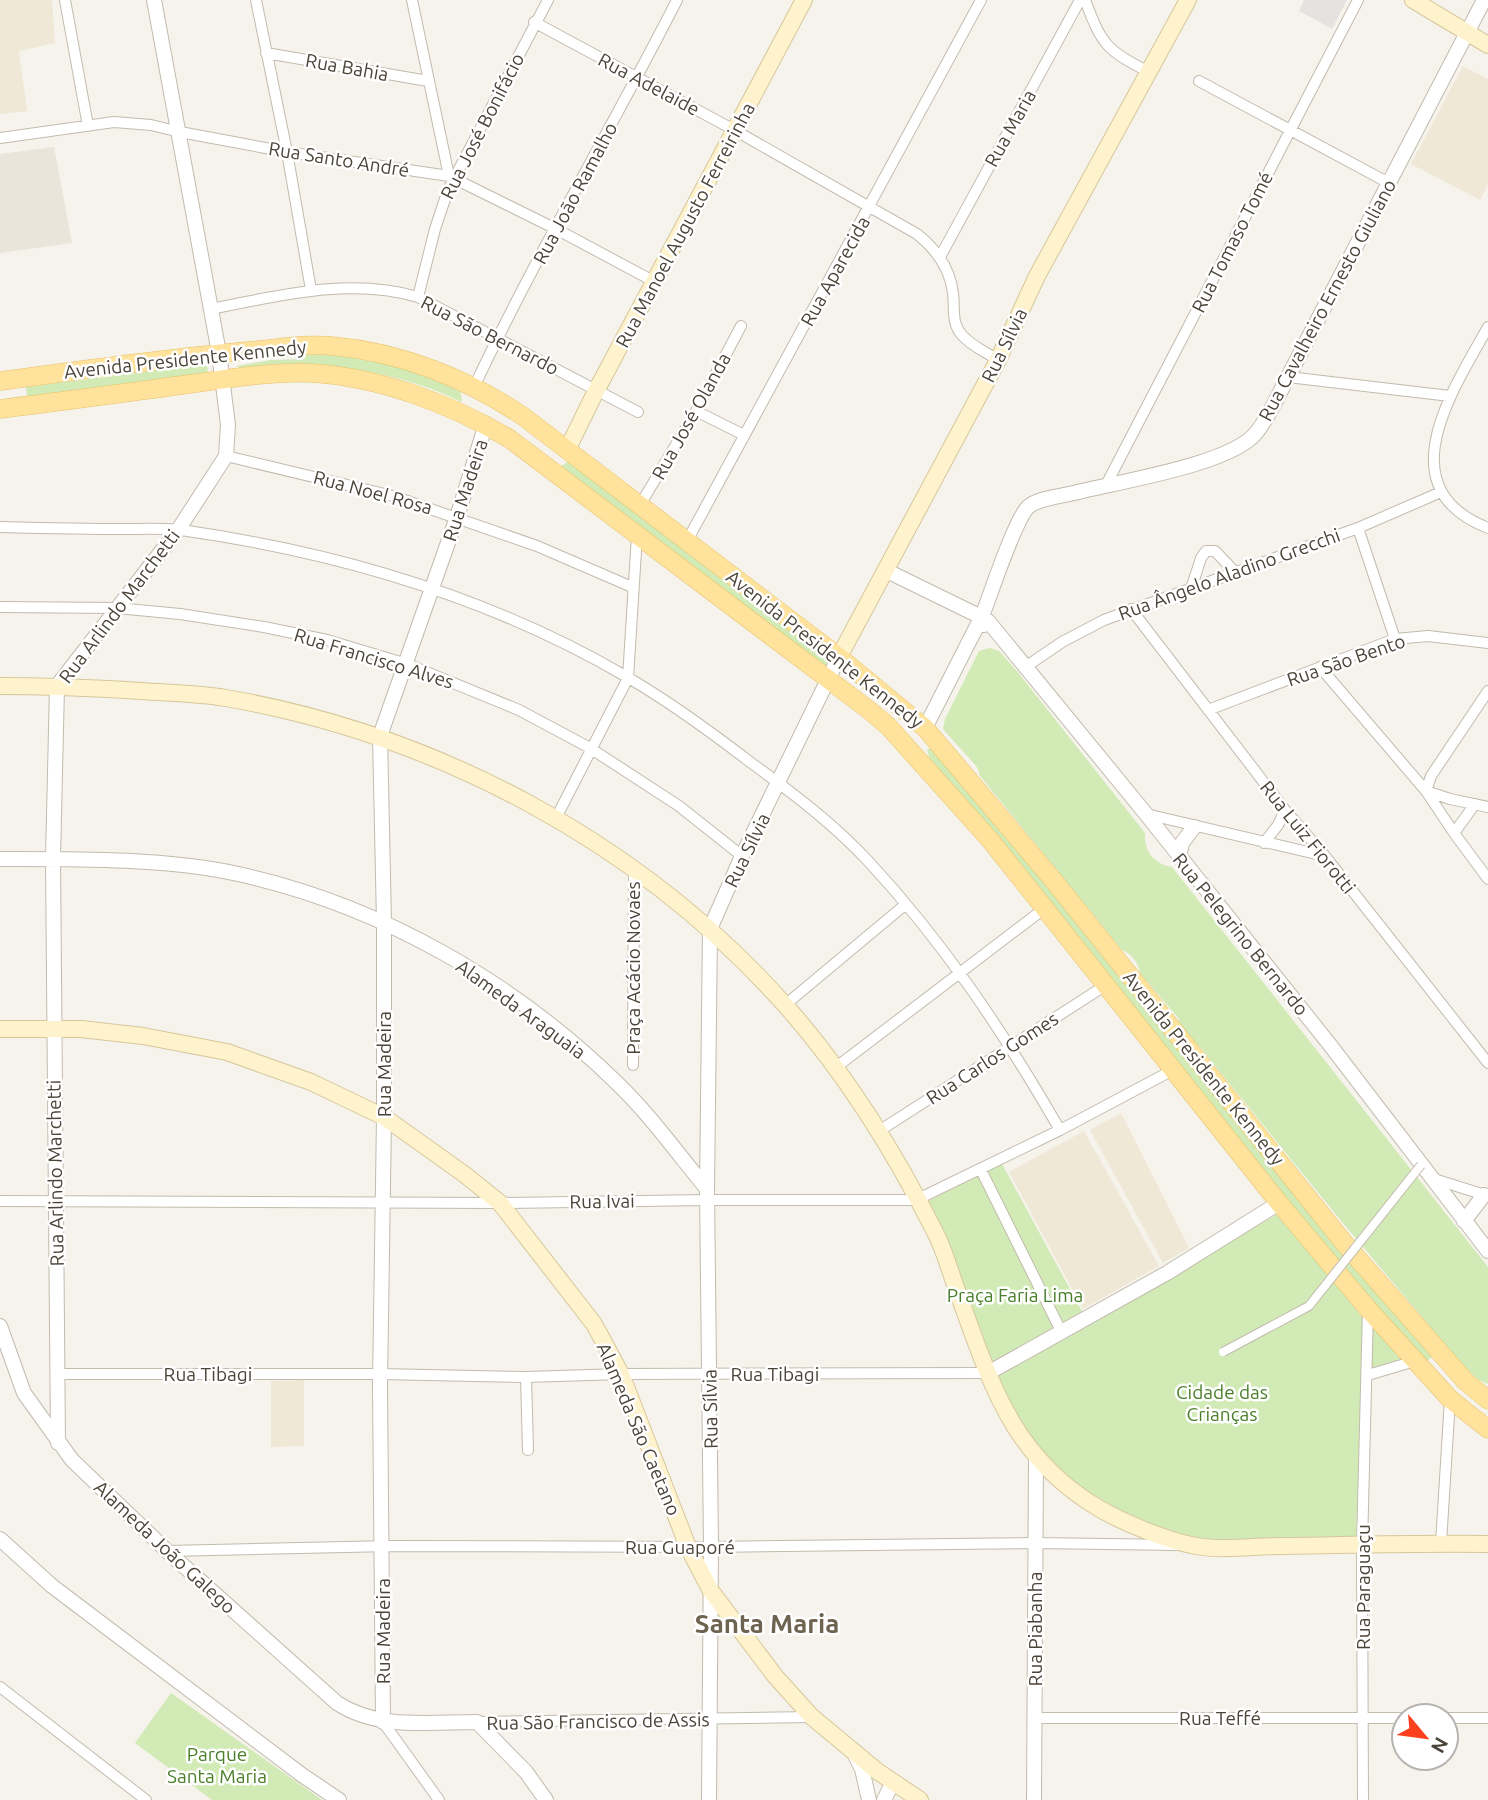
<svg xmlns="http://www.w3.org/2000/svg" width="1488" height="1800" font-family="Ubuntu,sans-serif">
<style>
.residential{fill:#eae5da}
.education{fill:#efe8d6}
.green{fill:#d2eab5}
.parking{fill:#e5e3e0}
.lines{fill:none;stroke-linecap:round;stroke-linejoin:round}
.minor-casing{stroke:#c2bbae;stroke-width:12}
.tertiary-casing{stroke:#c2bbae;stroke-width:16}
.secondary-casing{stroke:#d6c79b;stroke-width:18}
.primary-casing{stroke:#e6c16a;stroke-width:19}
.minor{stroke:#fff;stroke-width:10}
.tertiary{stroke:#fff;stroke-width:14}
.secondary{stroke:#fff3cd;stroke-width:16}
.primary{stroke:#ffe39c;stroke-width:18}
.pedestrian-bridge-casing{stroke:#c2bbae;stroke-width:10;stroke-linecap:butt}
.pedestrian-bridge{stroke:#fff;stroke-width:8}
.labels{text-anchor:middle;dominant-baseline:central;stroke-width:5;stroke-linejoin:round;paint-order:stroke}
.street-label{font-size:19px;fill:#4b4439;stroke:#fff}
.park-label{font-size:19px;fill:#4a7f2a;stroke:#fff}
.district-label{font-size:26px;font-weight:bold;fill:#6e6250;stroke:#fff}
</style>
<rect width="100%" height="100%" fill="#f6f3ec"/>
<path class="residential" d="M 54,147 L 72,243 L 0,253 L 0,154 Z"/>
<path class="education" d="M 0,0 L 52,0 L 55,43 L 19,51 L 27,111 L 0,114 Z
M 1463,66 L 1488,79 L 1488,185 L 1480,200 L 1411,164 Z
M 1121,1113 L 1189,1248 L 1163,1263 L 1090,1130 Z
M 1084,1131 L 1159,1266 L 1083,1309 L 1009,1172 Z
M 304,1380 L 304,1446 L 271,1447 L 271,1381 Z"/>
<path class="green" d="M 307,354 C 361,354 410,369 460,389 L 462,400 L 461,402 C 392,368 316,360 241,369 L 237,366 L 271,360 L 304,359 Z
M 207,364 L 208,374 L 27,398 L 26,387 Z
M 569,461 L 828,658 L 827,664 L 822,667 L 560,467 Z
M 990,648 L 999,651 L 1016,670 L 1145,833 C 1144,852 1154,864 1172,867 L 1488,1267 L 1488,1384 C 1474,1380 1464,1365 1454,1355 L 1342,1222 L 1199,1046 L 1178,1027 L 1179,1019 L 1140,973 C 1138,962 1132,954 1122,950 L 980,776 L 977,767 L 943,729 L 945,719 L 979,651 Z
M 927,749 L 934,749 L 940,753 L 1433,1356 L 1423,1364 L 1389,1327 L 929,757 Z
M 1002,1164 L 1084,1315 L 989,1371 L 924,1203 Z
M 1279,1213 L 1364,1319 L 1356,1537 L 1211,1541 L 1131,1521 L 1108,1510 L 1033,1450 L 992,1377 Z
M 1373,1327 L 1401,1360 L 1371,1371 Z
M 171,1693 L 322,1800 L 212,1800 L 135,1743 Z"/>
<path class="parking" d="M 1304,0 L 1347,0 L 1332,29 L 1299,11 Z"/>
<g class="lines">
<defs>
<path id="minor" d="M 65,0 L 88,126
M 256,0 L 287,152 L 311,290
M 412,0 L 449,176
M 1085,0 C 1102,45 1106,50 1149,72
M 534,22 L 736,131 L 917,234 C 936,249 950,268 953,293 C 955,308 951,323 962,335 C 971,346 986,352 998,360
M 266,53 L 428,81
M 1199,81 L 1387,182
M 0,138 L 114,122 L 151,125 L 180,132 L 287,152 L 449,176 L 556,229 L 655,282
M 940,257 L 1080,0
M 418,297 L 435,229 L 448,190 L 548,0
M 210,309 C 279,296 348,277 418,297 L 638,412
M 1488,327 C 1453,390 1386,488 1488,528
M 1288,377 L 1450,396
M 474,387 C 536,255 611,130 677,0
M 696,411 L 744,435
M 226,456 L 393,496 L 537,546 L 632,587
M 1106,485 L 1358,0
M 640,505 L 696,411 L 741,326
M 0,527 C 41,528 82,529 123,529 C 142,529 162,528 181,530 C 336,552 492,598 627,677 C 670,702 711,732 750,762 C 791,792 834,824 869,862 C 945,944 1004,1033 1060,1130
M 1358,528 L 1395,639
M 687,541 L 981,0
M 1192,586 L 1201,558 L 1206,551 L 1215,551 L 1234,571
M 0,607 L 117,608 L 180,614 L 264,627 L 327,640 L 407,664 L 519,710 L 590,748 L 679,806 L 742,856
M 1131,609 L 1285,810 L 1325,856 L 1488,1063
M 1320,667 L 1426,791 L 1454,833 L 1488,879
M 1024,668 L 1062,642 L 1104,620 L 1358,528 L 1441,492
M 1488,691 L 1431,776 L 1426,791 L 1450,799 L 1488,807
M 1208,710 L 1395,639 L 1428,636 L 1488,643
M 1146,814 L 1325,856
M 556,818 L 628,678 L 637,535
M 1454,833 L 1475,804
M 1264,843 L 1278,825 L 1285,810
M 785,1005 L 906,904
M 633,1065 L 634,871
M 835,1068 L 1045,908
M 879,1131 L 1106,985
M 981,1170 L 1062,1333
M 1431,1178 L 1488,1196
M 0,1201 L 500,1203 L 708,1200 L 916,1200 L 1060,1130 L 1173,1070
M 58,1374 L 380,1374 L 526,1377 L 621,1374 L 988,1373
M 1368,1375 L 1415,1361
M 526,1377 L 528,1450
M 1441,1543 L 1450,1399
M 167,1551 L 391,1546 L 711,1547 L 1035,1543 L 1177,1545
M 0,1687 L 146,1800
M 1036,1718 L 1404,1718
M 1446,1718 L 1488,1718
M 383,1722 L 439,1800
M 477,1722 L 812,1717
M 1363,1800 L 1362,1545 L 1368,1309"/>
<path id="tertiary" d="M 885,570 L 975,614
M 984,611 C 992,590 1015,520 1028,507 C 1038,498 1061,496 1074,493 C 1116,482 1230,465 1256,433 C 1269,417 1278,395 1288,377 L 1484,0
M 988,621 L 1146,814 L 1330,1045 L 1488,1251
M 925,728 L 978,624 L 984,625 L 988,621
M 1179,857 L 1182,843 L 1194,827
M 0,859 C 74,859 166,858 238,874 C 380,905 514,982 618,1084 C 651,1116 678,1154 707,1189
M 1464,1221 L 1484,1195
M 0,1326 L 24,1393 L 72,1460 L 167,1551 L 337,1703 C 378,1730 430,1722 477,1722 L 526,1772 L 546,1800
M 988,1373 L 1167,1273 L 1279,1203
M 58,1443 L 53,859 L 57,686 L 178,530 L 226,456 L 228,425 L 219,353 L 154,0
M 0,1539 L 52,1586 L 302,1775 L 339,1800
M 383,1722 L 380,1386 L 384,1117 L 384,922 L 380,736 L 457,517 L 486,424
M 854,1753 L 862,1769 L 869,1800
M 709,1800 L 711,1547 L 707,1189 L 710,929 L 742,856 L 839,657
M 884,1800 L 893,1782
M 1034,1800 L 1036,1458"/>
<path id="secondary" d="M 1413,0 L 1488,45
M 567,450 L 596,391 L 804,0
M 839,657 L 998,360 L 1037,276 L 1188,0
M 0,686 C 47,686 94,688 141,691 C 169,693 198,693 226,698 C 438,735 641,843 785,1005 C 844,1071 895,1153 935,1232 C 944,1249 949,1268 955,1285 C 989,1377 1009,1456 1100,1509 C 1124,1523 1168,1541 1196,1546 C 1223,1551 1254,1546 1281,1546 C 1350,1545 1419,1543 1488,1544
M 0,1029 L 81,1029 L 143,1036 L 227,1052 L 311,1082 L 384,1117 L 464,1174 L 500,1203 L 594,1324 L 621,1374 L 688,1547 L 711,1591 L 775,1676 L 812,1717 L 877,1771 L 920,1800"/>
<path id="primary" d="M 0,381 C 83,370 165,358 248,351 C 276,349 304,343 332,346 C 401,352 468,379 524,417 L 839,657 L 925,728 L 1054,881 L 1345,1244 L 1466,1382 L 1488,1400
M 0,409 C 63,401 126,393 189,384 C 229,379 270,371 311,373 C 380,377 451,404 510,439 L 869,710 L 888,726 L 991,841 L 1279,1203 L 1368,1309 L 1450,1399 L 1488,1429"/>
</defs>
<use href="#minor" class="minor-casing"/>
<use href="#tertiary" class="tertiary-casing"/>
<use href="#secondary" class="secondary-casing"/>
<use href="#primary" class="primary-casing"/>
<use href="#minor" class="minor"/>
<use href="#tertiary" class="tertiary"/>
<use href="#secondary" class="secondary"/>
<use href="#primary" class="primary"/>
<defs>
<path id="pedestrian-bridge" d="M 1223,1352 L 1309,1306 L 1421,1165"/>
</defs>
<use href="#pedestrian-bridge" class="pedestrian-bridge-casing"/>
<use href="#pedestrian-bridge" class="pedestrian-bridge"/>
</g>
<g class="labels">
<g class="street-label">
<text transform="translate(347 67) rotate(10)">Rua Bahia</text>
<text transform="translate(649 84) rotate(28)">Rua Adelaide</text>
<text transform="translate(482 126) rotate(-63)">Rua José Bonifácio</text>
<text transform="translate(1010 128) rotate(-61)">Rua Maria</text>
<text transform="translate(339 159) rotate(9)">Rua Santo André</text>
<text transform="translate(575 193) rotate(-62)">Rua João Ramalho</text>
<text transform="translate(685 225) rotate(-62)">Rua Manoel Augusto Ferreirinha</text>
<text transform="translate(1232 242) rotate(-63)">Rua Tomaso Tomé</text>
<text transform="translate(835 271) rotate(-61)">Rua Aparecida</text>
<text transform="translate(1327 300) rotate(-62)">Rua Cavalheiro Ernesto Giuliano</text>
<text transform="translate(490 335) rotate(27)">Rua São Bernardo</text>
<text transform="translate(1004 345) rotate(-64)">Rua Sílvia</text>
<text transform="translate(185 359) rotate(-6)">Avenida Presidente Kennedy</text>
<text transform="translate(691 416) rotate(-61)">Rua José Olanda</text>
<text transform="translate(465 490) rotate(-72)">Rua Madeira</text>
<text transform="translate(373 492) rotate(15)">Rua Noel Rosa</text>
<text transform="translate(1229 574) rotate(-20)">Rua Ângelo Aladino Grecchi</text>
<text transform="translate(119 606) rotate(-53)">Rua Arlindo Marchetti</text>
<text transform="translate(825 649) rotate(38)">Avenida Presidente Kennedy</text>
<text transform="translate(374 658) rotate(17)">Rua Francisco Alves</text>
<text transform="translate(1346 660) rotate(-19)">Rua São Bento</text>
<text transform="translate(1308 837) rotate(51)">Rua Luiz Fiorotti</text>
<text transform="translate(747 850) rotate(-64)">Rua Sílvia</text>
<text transform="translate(1241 934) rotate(51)">Rua Pelegrino Bernardo</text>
<text transform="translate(633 968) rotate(-90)">Praça Acácio Novaes</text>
<text transform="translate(521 1009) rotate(36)">Alameda Araguaia</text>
<text transform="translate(992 1058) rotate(-33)">Rua Carlos Gomes</text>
<text transform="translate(384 1064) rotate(-90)">Rua Madeira</text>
<text transform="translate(1204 1068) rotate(51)">Avenida Presidente Kennedy</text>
<text transform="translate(55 1173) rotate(-91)">Rua Arlindo Marchetti</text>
<text transform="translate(602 1201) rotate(-1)">Rua Ivai</text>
<text x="208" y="1374">Rua Tibagi</text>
<text x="775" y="1374">Rua Tibagi</text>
<text transform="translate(710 1409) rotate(-91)">Rua Sílvia</text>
<text transform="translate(639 1429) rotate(67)">Alameda São Caetano</text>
<text transform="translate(165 1547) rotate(43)">Alameda João Galego</text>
<text x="680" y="1547">Rua Guaporé</text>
<text transform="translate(1363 1587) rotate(-90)">Rua Paraguaçu</text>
<text transform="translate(1035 1629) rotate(-90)">Rua Piabanha</text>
<text transform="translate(383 1631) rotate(-90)">Rua Madeira</text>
<text x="1220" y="1718">Rua Teffé</text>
<text transform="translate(598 1721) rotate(-1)">Rua São Francisco de Assis</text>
</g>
<g class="park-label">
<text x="1015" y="1295">Praça Faria Lima</text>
<text x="1222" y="1392">Cidade das<tspan x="1222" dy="22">Crianças</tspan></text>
<text x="217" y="1754">Parque<tspan x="217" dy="22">Santa Maria</tspan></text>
</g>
<g class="district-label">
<text x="767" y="1623">Santa Maria</text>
</g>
</g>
<g transform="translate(1425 1737) rotate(119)"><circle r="33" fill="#ffffff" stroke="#b7b4b0" stroke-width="2"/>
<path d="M0-5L12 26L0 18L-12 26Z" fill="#fc3f1d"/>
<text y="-10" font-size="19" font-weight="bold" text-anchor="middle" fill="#4b4439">N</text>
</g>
</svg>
